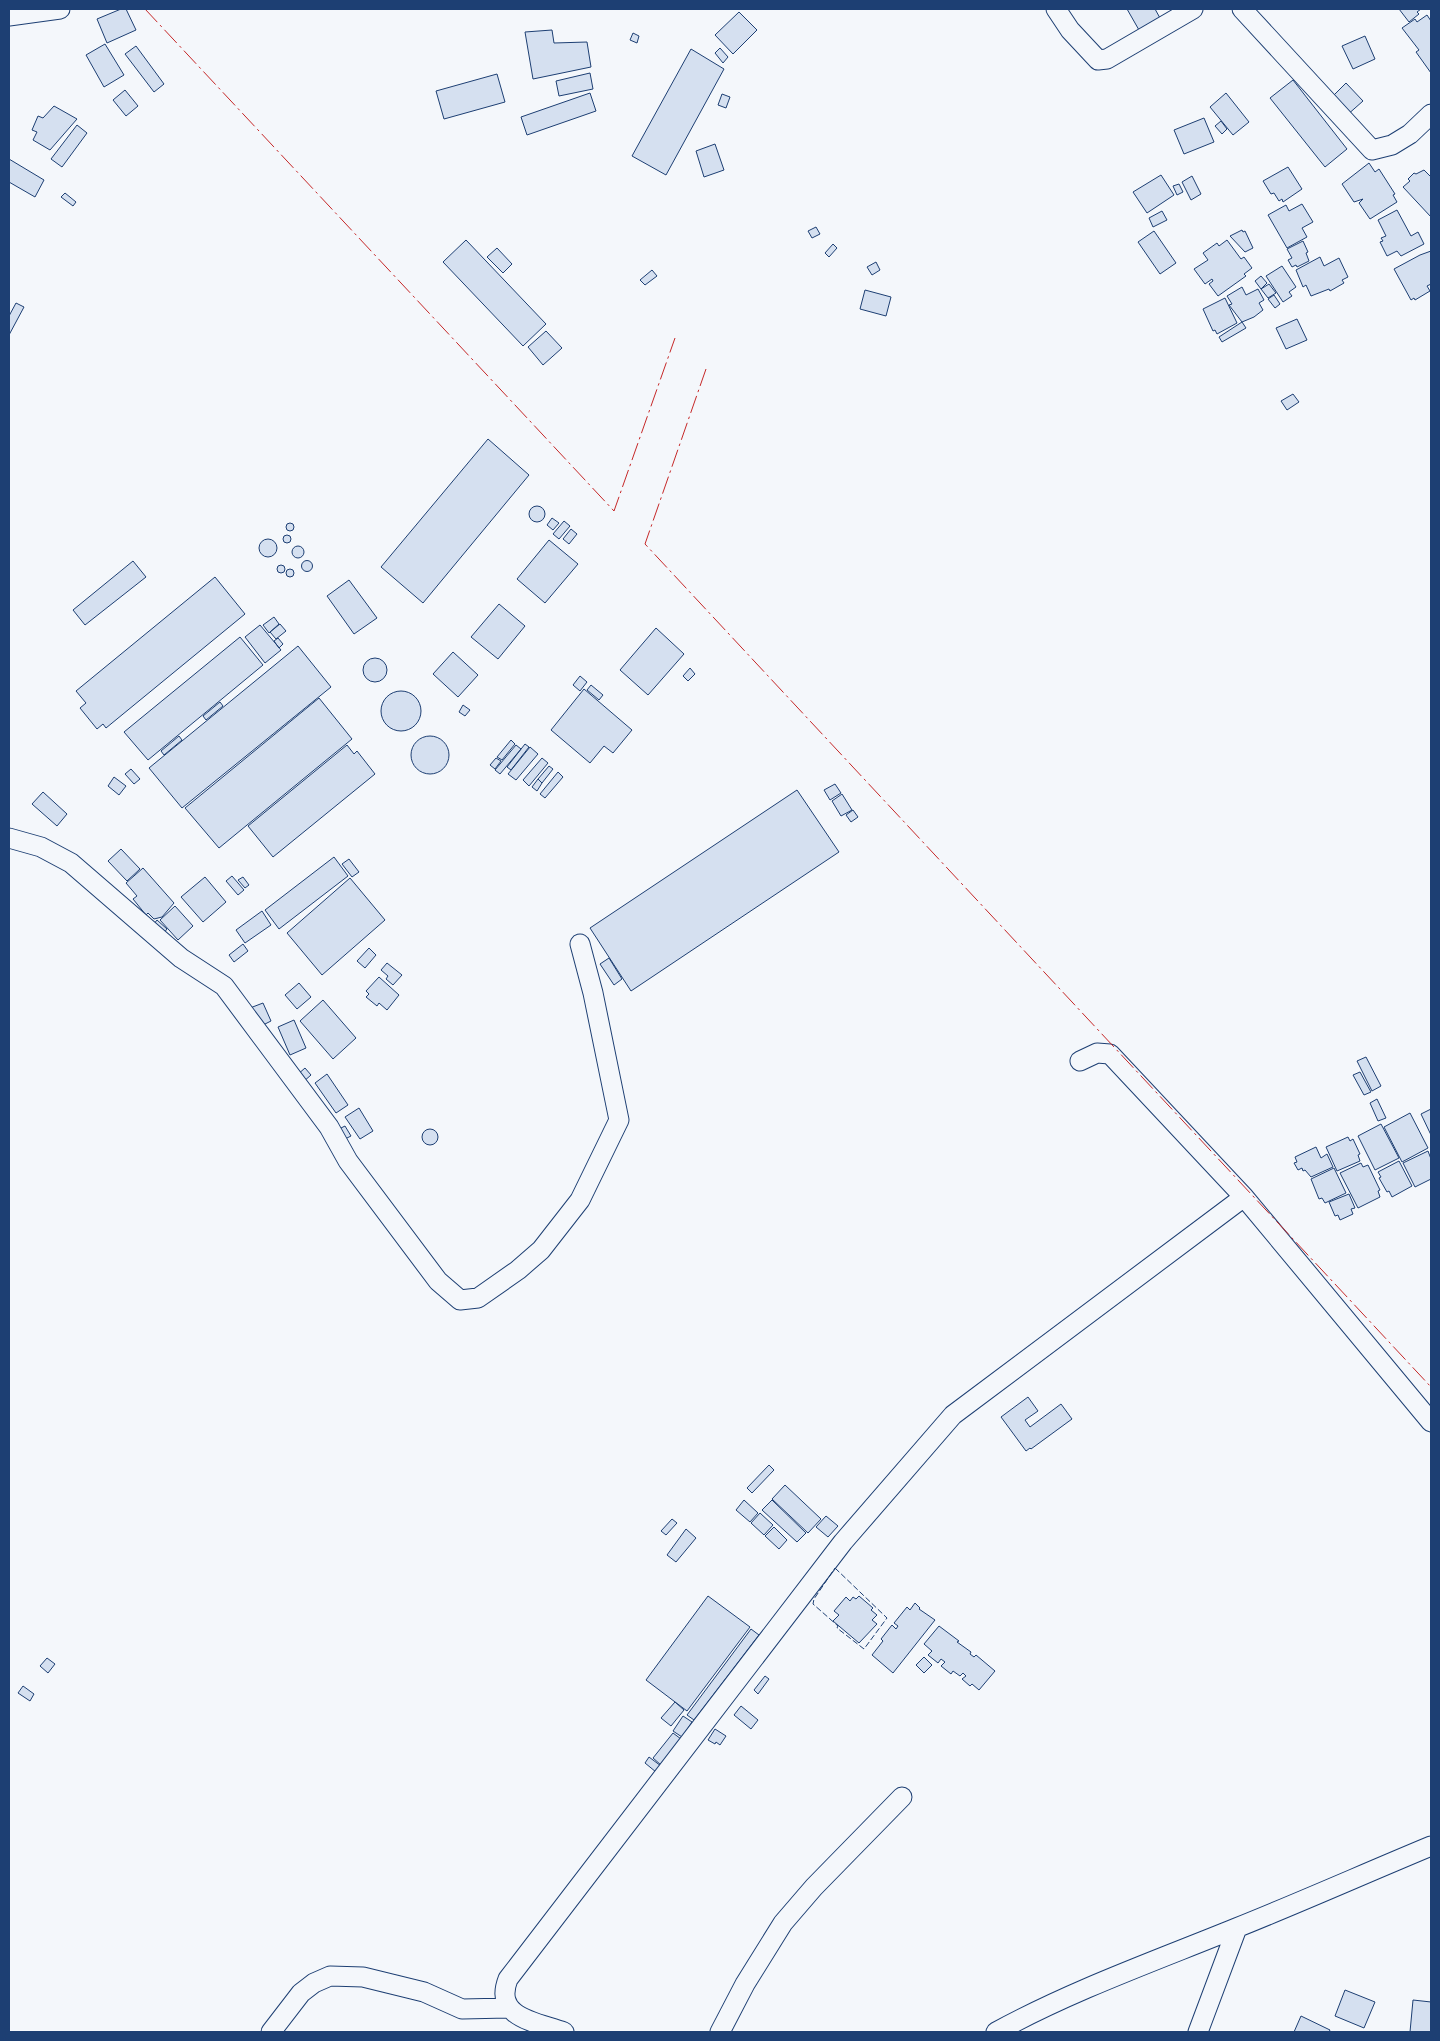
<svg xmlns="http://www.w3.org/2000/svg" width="1440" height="2041" font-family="'IBM Plex Serif',serif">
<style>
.building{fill:#d5e0f0;stroke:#1d3f73}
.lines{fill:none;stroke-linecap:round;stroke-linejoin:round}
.minor-casing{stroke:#1d3f73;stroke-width:21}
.minor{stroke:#f4f7fb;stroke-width:19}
.fence{stroke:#1d3f73;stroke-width:1;stroke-dasharray:6 2.5;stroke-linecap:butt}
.power{stroke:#c62828;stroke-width:1;stroke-dasharray:18 4 2.5 4;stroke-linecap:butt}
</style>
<rect width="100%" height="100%" fill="#f4f7fb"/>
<path class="building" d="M 121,9 L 126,9 L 136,30 L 107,43 L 97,19 Z
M 1127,9 L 1155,9 L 1160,18 L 1139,30 Z
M 1399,9 L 1421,9 L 1417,12 L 1419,14 L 1409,22 Z
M 739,12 L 757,30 L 733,54 L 715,35 Z
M 1427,15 L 1431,21 L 1431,73 L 1416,52 L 1419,50 L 1402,28 L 1415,19 L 1417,22 Z
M 552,30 L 554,43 L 587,42 L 591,67 L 533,79 L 525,32 Z
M 633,33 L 639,36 L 637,43 L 630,40 Z
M 1365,36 L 1375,59 L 1353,69 L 1342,46 Z
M 105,44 L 124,75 L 104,87 L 86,55 Z
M 136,46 L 164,84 L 154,92 L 125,54 Z
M 720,48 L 728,57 L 723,63 L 715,53 Z
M 691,49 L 724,69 L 666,175 L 632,156 Z
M 590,73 L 593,89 L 559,96 L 556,81 Z
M 497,74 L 505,102 L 444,119 L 436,91 Z
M 1293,80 L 1347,149 L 1325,167 L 1270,98 Z
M 1346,83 L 1363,101 L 1346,116 L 1330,99 Z
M 125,90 L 138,106 L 126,116 L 113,100 Z
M 590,93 L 596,111 L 527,135 L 521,117 Z
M 1226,93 L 1249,122 L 1233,135 L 1210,107 Z
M 722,94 L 730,97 L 726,108 L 718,105 Z
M 54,106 L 77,119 L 50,150 L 33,140 L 37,132 L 32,130 L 38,116 L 43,118 Z
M 1204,118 L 1214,142 L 1184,154 L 1174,130 Z
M 1221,121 L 1227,129 L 1222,134 L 1215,126 Z
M 77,125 L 87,133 L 62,167 L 51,159 Z
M 715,144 L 724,170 L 704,177 L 696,151 Z
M 9,159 L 44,180 L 35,197 L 9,182 Z
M 1369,163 L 1375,172 L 1379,169 L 1395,194 L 1393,195 L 1397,202 L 1370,219 L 1359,203 L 1363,199 L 1354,202 L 1342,184 Z
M 1288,167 L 1302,189 L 1283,202 L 1282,199 L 1279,201 L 1274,193 L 1271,194 L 1263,181 Z
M 1424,170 L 1431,177 L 1431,217 L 1403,187 L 1410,181 L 1408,179 L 1414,173 L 1416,174 Z
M 1161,175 L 1174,195 L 1147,213 L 1133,192 Z
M 1192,176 L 1201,194 L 1191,200 L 1182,182 Z
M 1179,184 L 1183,192 L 1177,195 L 1173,186 Z
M 65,193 L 76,202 L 73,206 L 61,197 Z
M 1302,204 L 1313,222 L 1302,228 L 1307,237 L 1287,248 L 1268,215 L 1286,205 L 1289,211 Z
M 1397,210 L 1411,236 L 1418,232 L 1424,244 L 1401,256 L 1397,251 L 1387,256 L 1380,242 L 1383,241 L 1381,238 L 1386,236 L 1378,220 Z
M 1162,211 L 1167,220 L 1153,227 L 1149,218 Z
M 816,227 L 820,234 L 812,238 L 808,231 Z
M 1242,230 L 1243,232 L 1245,231 L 1253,248 L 1245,252 L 1230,236 Z
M 1154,231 L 1176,263 L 1160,274 L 1138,242 Z
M 466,240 L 546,324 L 523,346 L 443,262 Z
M 1227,240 L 1241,259 L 1244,257 L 1252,268 L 1244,274 L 1246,276 L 1218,296 L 1209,284 L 1213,281 L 1212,279 L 1205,284 L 1194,269 L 1208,260 L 1203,253 L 1217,243 L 1219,246 Z
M 1303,241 L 1308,252 L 1306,253 L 1309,261 L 1297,267 L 1296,265 L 1292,267 L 1288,260 L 1292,258 L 1287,249 Z
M 833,244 L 837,248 L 829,257 L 825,253 Z
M 497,248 L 512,264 L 503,273 L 487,257 Z
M 1431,251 L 1431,284 L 1427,286 L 1430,291 L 1415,300 L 1414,298 L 1411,300 L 1394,269 L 1420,255 Z
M 1320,257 L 1324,266 L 1339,258 L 1348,277 L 1342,280 L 1344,283 L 1330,291 L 1329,289 L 1311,296 L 1306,285 L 1303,287 L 1296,270 Z
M 876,262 L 880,270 L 872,275 L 867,267 Z
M 1282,266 L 1296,287 L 1289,292 L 1292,296 L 1283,302 L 1266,276 Z
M 652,270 L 657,276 L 645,285 L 640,280 Z
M 1261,276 L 1267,283 L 1261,289 L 1255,281 Z
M 1269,284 L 1276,293 L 1268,298 L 1261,289 Z
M 1242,287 L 1246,295 L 1258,289 L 1264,300 L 1259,303 L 1263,310 L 1254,317 L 1242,322 L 1229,305 L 1232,304 L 1227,296 Z
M 865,290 L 891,297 L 886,316 L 860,309 Z
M 1274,295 L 1280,304 L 1275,308 L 1268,299 Z
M 1225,298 L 1237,323 L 1217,334 L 1215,330 L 1213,331 L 1203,309 Z
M 16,303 L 24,307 L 9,335 L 9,316 Z
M 1297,319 L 1307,340 L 1286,349 L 1276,328 Z
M 1242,322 L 1246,328 L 1222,342 L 1219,337 Z
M 546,331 L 562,348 L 543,365 L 528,347 Z
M 1293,394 L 1299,402 L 1287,410 L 1281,401 Z
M 488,439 L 529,475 L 423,603 L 381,567 Z
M529 514a8 8 0 1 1 16 0a8 8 0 1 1-16 0Z
M 552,518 L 559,523 L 553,530 L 547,525 Z
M 564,521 L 570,526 L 559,539 L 553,534 Z
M286 527a4 4 0 1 1 8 0a4 4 0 1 1-8 0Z
M 571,529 L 577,534 L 569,544 L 563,539 Z
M283 539a4 4 0 1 1 8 0a4 4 0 1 1-8 0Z
M259 548a9 9 0 1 1 18 0a9 9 0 1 1-18 0Z
M 549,540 L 578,564 L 545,603 L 517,579 Z
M292 552a6 6 0 1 1 12 0a6 6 0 1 1-12 0Z
M301.5 566a5.5 5.5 0 1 1 11 0a5.5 5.5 0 1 1-11 0Z
M 133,561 L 146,577 L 85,625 L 73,610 Z
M277 569a4 4 0 1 1 8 0a4 4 0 1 1-8 0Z
M286 573a4 4 0 1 1 8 0a4 4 0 1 1-8 0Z
M 215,577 L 245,614 L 106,728 L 103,724 L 97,729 L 80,708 L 86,703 L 76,691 Z
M 349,580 L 377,618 L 354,634 L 327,596 Z
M 499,604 L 525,626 L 498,659 L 471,637 Z
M 274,617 L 279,624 L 269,633 L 263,625 Z
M 280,624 L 286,631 L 276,639 L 270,632 Z
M 260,625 L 281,650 L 265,663 L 245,637 Z
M 656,628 L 684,654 L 648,695 L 620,670 Z
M 240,637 L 263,665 L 148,760 L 124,732 Z
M 278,638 L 283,644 L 279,648 L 274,641 Z
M 298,646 L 331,687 L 182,808 L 149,768 Z
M 453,652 L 478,675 L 458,697 L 433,674 Z
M363 670a12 12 0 1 1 24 0a12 12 0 1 1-24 0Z
M 690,668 L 695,674 L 688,681 L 683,676 Z
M 580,676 L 587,682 L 580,691 L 573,685 Z
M 591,685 L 603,695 L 599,700 L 587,690 Z
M 584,689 L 632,730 L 613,753 L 604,746 L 590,763 L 551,730 Z
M381 711a20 20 0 1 1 40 0a20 20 0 1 1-40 0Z
M 319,698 L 352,739 L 219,848 L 185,808 Z
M 220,702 L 223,706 L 206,720 L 203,716 Z
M 463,705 L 470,710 L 465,716 L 459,712 Z
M 179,736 L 182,740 L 164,755 L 161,751 Z
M411 755a19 19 0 1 1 38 0a19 19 0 1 1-38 0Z
M 511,740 L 515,744 L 502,760 L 497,757 Z
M 525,744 L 529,747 L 511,770 L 507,767 Z
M 347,745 L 354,754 L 357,751 L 375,774 L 273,857 L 248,826 Z
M 516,745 L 521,749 L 500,774 L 495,770 Z
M 530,747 L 538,754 L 516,780 L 508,774 Z
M 496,758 L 501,761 L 495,769 L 490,765 Z
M 542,758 L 548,763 L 529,786 L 523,780 Z
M 549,766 L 553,769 L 542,783 L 538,779 Z
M 131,769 L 140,779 L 134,784 L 125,774 Z
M 558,772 L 563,777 L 545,798 L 540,794 Z
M 114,777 L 126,786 L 119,795 L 108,786 Z
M 538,779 L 542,783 L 537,791 L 532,787 Z
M 835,784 L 841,793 L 830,800 L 824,790 Z
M 797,790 L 839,852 L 631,991 L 590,928 Z
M 43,792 L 67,814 L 57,826 L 32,804 Z
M 842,794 L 852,810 L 841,816 L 832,801 Z
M 853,810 L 858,817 L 851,822 L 846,815 Z
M 121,849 L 140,869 L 127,881 L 108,861 Z
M 334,857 L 348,876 L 279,929 L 265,910 Z
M 349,859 L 359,872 L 352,877 L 342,864 Z
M 143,868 L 174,903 L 162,917 L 154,919 L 148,913 L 146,915 L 133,899 L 137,896 L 126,883 Z
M 232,876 L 244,890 L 238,895 L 226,881 Z
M 205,877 L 226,902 L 203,922 L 181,897 Z
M 243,877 L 249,885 L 245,888 L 238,880 Z
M 350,878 L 385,920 L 322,975 L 287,933 Z
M 175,906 L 193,926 L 178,940 L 160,920 Z
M 262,911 L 271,925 L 245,943 L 236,930 Z
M 157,920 L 167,929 L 163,934 L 153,925 Z
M 243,944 L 248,951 L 234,962 L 229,955 Z
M 369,948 L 376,955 L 365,968 L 357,961 Z
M 609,958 L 622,979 L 614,985 L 600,964 Z
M 387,963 L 402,975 L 393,985 L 386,979 L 388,976 L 381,970 Z
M 379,977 L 399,995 L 387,1010 L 379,1003 L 377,1006 L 366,997 L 369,994 L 366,991 Z
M 299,983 L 311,997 L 297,1009 L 285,995 Z
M 323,1000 L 356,1038 L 333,1059 L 300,1021 Z
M 263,1003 L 271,1021 L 259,1027 L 250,1008 Z
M 294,1020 L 306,1048 L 290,1055 L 278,1027 Z
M 1366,1057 L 1381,1086 L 1372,1091 L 1357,1061 Z
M 305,1068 L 311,1075 L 303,1082 L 297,1075 Z
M 1360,1072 L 1371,1092 L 1364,1095 L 1353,1075 Z
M 327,1074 L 348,1105 L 336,1113 L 315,1083 Z
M 1377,1099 L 1386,1118 L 1378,1121 L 1370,1103 Z
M 359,1108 L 373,1131 L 360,1139 L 345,1117 Z
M 1431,1109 L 1431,1135 L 1421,1114 Z
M 1410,1113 L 1428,1148 L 1402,1162 L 1384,1127 Z
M 1381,1124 L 1399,1158 L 1375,1170 L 1358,1136 Z
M 345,1126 L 351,1136 L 345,1139 L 339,1129 Z
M422 1137a8 8 0 1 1 16 0a8 8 0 1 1-16 0Z
M 1348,1137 L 1350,1141 L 1353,1139 L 1360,1154 L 1358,1155 L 1360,1161 L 1337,1171 L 1326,1147 Z
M 1316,1147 L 1321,1158 L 1327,1154 L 1333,1167 L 1311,1177 L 1305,1170 L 1303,1171 L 1302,1168 L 1298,1170 L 1294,1163 L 1297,1162 L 1295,1157 Z
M 1428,1151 L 1431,1159 L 1431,1179 L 1415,1187 L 1403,1163 Z
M 1399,1161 L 1412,1186 L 1392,1197 L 1389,1191 L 1387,1192 L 1379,1178 L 1381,1177 L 1378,1172 Z
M 1361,1163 L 1363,1167 L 1368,1165 L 1380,1190 L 1378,1191 L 1380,1197 L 1358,1208 L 1340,1173 Z
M 1334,1168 L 1346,1193 L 1325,1203 L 1322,1198 L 1319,1199 L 1311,1179 Z
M 1349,1194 L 1355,1208 L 1351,1209 L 1353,1214 L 1340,1220 L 1338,1215 L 1335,1216 L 1329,1202 Z
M 1028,1397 L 1038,1411 L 1025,1420 L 1030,1427 L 1061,1404 L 1072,1419 L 1031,1449 L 1030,1448 L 1026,1451 L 1001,1417 Z
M 769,1465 L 774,1470 L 752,1493 L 747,1488 Z
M 785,1485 L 821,1519 L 808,1533 L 772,1499 Z
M 744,1500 L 758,1513 L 750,1522 L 736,1510 Z
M 772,1500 L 806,1533 L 797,1542 L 762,1510 Z
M 760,1513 L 773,1525 L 764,1535 L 751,1523 Z
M 826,1516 L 838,1526 L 828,1537 L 816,1527 Z
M 672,1519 L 677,1523 L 666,1535 L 661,1531 Z
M 774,1527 L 787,1540 L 779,1549 L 765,1536 Z
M 686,1529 L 696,1538 L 676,1562 L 667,1555 Z
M 708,1596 L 750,1627 L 687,1711 L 646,1680 Z
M 859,1596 L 873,1608 L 871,1610 L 877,1615 L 872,1620 L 877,1624 L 859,1643 L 833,1621 L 839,1615 L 834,1611 L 846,1597 L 850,1601 L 853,1597 L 856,1599 Z
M 915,1603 L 920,1608 L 919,1609 L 935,1620 L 893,1673 L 872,1655 L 883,1641 L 881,1639 L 892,1625 L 896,1629 L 898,1626 L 894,1623 L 907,1607 L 910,1610 Z
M 939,1626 L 959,1641 L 957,1642 L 971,1652 L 970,1654 L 974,1657 L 976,1655 L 995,1671 L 979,1690 L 972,1684 L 970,1686 L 962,1679 L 966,1676 L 963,1673 L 960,1676 L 953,1671 L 951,1674 L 941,1666 L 945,1662 L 941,1659 L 938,1663 L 928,1655 L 932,1651 L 924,1644 Z
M 751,1629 L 759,1635 L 694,1720 L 687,1715 Z
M 924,1657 L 932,1665 L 924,1673 L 916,1665 Z
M 47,1658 L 55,1664 L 48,1673 L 40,1666 Z
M 765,1676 L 769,1679 L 758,1694 L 754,1690 Z
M 23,1686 L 34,1694 L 30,1701 L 18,1693 Z
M 675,1702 L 684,1710 L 671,1726 L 661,1718 Z
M 741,1706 L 758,1720 L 751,1729 L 734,1715 Z
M 683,1716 L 692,1722 L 682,1737 L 673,1731 Z
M 715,1729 L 726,1736 L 720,1745 L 716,1742 L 715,1744 L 708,1740 Z
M 673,1733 L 681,1739 L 661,1765 L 653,1758 Z
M 649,1757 L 661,1766 L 656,1772 L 645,1763 Z
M 1345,1990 L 1375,2002 L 1364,2028 L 1335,2016 Z
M 1413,2000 L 1431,2002 L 1431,2032 L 1410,2032 Z
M 1301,2016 L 1330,2030 L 1329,2032 L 1294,2032 Z"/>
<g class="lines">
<defs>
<path id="minor" d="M 1056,9 L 1070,30 L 1098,60 L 1107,59 L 1193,9
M 1242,9 L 1372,150 L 1392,145 L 1410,134 L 1431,114
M 9,16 L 60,9
M 9,838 L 41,847 L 71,863 L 181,958 L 224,986 L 329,1127 L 348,1161 L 438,1281 L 460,1300 L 478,1298 L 518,1270 L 541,1250 L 580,1200 L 619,1120 L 593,993 L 580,944
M 1080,1061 L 1097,1053 L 1110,1054 L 1244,1197 L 1431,1422
M 271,2032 L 301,1993 L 314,1983 L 330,1976 L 363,1977 L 424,1992 L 462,2009 L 508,2008
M 564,2032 C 537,2022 493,2018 508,1979 L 843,1542 L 953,1415 L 1244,1197
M 720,2032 L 745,1984 L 783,1923 L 814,1887 L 902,1797
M 996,2032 C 1073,1990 1155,1961 1236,1928 C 1301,1902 1366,1873 1431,1846
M 1198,2032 L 1237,1928"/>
</defs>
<use href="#minor" class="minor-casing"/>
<use href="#minor" class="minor"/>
<path class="fence" d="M 835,1568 L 887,1618 L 864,1649 L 837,1628 L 838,1626 L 813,1604 L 814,1599 Z"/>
<path class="power" d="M 145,9 L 614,511 L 675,338
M 706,369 L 645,544 L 1431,1387"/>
</g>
<rect width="1440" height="2041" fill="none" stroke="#1d3f73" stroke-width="20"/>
</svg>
